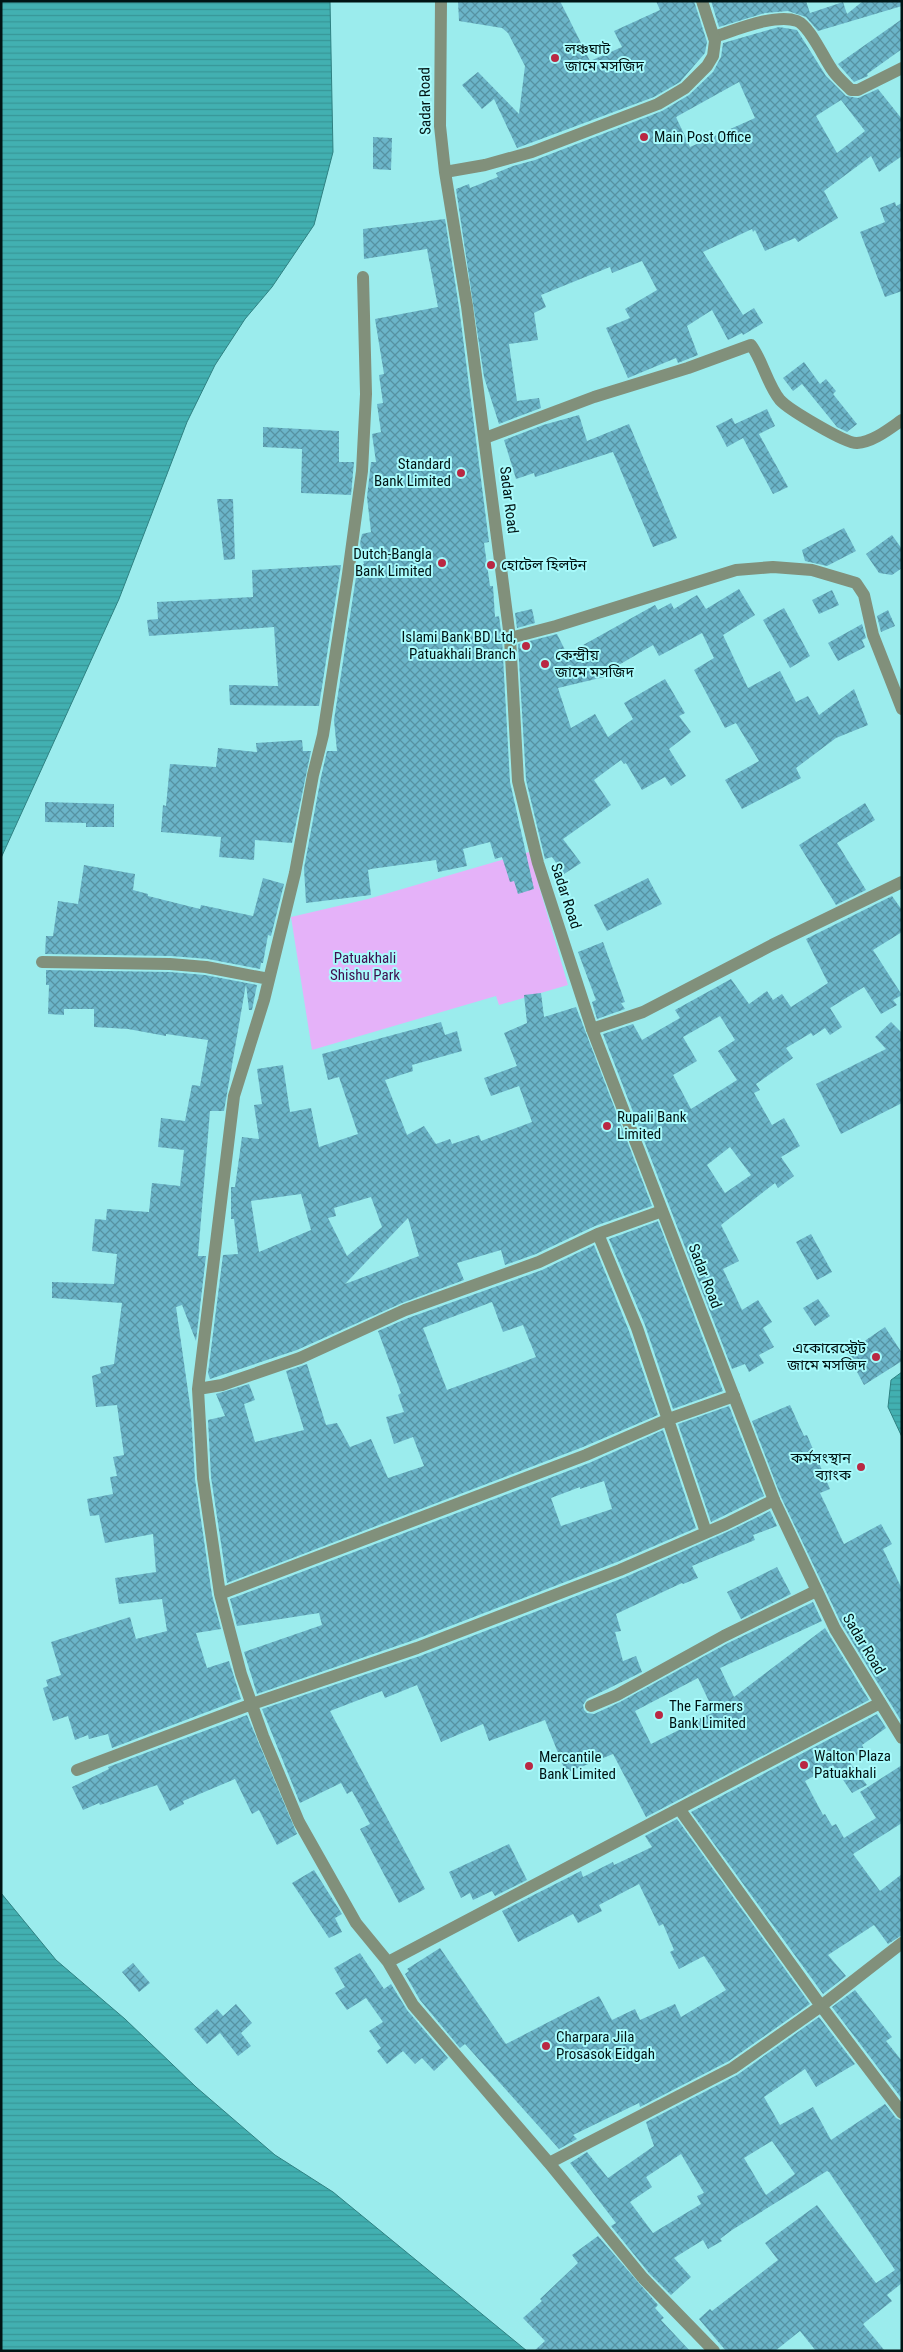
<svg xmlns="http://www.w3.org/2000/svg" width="903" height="2352" font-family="'Roboto Condensed','Noto Sans Bengali',sans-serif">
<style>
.park{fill:#e5b2f9}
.water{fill:url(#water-rules);stroke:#2e8182}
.building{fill:url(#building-cross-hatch);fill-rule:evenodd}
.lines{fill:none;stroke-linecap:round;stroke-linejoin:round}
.minor{stroke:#81907b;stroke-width:12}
.tertiary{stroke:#81907b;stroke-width:12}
.poi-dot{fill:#b92843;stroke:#a8fafb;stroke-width:2}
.labels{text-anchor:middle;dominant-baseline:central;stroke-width:4;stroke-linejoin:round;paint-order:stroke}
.poi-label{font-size:15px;fill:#001414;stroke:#a8fafb;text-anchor:start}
.street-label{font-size:15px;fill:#001414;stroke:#a8fafb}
.park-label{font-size:15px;fill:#3f0e4e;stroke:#a8fafb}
</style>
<defs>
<pattern id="water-rules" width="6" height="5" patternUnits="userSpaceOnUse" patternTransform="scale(1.25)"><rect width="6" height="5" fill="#42b0b1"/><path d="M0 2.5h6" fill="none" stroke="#389697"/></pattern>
<pattern id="building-cross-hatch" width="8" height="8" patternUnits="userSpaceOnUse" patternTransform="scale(1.25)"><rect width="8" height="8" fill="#6bb5c9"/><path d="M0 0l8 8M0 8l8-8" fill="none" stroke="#5692a2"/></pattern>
</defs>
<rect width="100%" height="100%" fill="#9beced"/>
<path class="park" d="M 529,852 L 568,985 L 499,1005 L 496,996 L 312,1050 L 291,917 L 368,899 Z"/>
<path class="water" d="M 1,1 L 330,1 L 333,152 L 314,225 L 272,287 L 245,319 L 215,365 L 187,422 L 119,599 L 1,858 Z
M 902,1372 L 902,1437 L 888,1407 L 891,1380 Z
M 1,1893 L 56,1960 L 125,2019 L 196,2087 L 275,2155 L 333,2192 L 527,2351 L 1,2351 Z"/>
<path class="building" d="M 458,1 L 560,1 L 590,61 L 622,47 L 614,31 L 660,10 L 656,1 L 694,1 L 707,42 L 705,53 L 680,82 L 654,97 L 517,148 L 494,99 L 482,109 L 462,85 L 478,72 L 519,114 L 525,66 L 508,33 L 502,28 L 459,21 Z
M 711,1 L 806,1 L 810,13 L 843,2 L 847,14 L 863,1 L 902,1 L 902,6 L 818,31 L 806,17 L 788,11 L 765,13 L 719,27 Z
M 902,19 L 902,49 L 867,74 L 868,76 L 854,82 L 838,64 Z
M 779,27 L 797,30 L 826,76 L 846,96 L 858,98 L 878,89 L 902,119 L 902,156 L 879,172 L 871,156 L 824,191 L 838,218 L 798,242 L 795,238 L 765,251 L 755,230 L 753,232 L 752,229 L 703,252 L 743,315 L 754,308 L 763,323 L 743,335 L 742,333 L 728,340 L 712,310 L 687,326 L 698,355 L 678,363 L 676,358 L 628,378 L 606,328 L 630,318 L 625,309 L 657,290 L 642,261 L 612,273 L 610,267 L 541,295 L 546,307 L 534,313 L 538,340 L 509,344 L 517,401 L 539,398 L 541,408 L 499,424 L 484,377 L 456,189 L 469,184 L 470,188 L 498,177 L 496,173 L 513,166 L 535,160 L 662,111 L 689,95 L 713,72 L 721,57 L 723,43 ZM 739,82 L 755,118 L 690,147 L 676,117 ZM 841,100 L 865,131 L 837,153 L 816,116 Z
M 373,137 L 392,138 L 391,170 L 373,169 Z
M 895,202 L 896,206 L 902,203 L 902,291 L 885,297 L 860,232 L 885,222 L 880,208 Z
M 445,219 L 459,307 L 489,542 L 484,543 L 490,586 L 493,586 L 495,617 L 499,616 L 502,639 L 510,782 L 534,889 L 518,894 L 514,881 L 510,882 L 502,857 L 495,859 L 490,842 L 463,849 L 467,866 L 438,872 L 436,860 L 371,869 L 368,870 L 371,895 L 306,903 L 304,868 L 321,777 L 327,751 L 337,751 L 334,720 L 358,564 L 364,564 L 360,543 L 362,534 L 371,532 L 367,497 L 371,462 L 376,462 L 372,434 L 381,432 L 377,404 L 383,403 L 379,375 L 384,374 L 375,319 L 438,307 L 427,249 L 364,259 L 363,229 Z
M 804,362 L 820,384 L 826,379 L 836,391 L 833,394 L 857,424 L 847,432 L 837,427 L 802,384 L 793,391 L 783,378 Z
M 767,409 L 775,426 L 759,434 L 788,487 L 773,494 L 743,438 L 727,447 L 716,426 L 732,418 L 735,424 Z
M 579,415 L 587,441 L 629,424 L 677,538 L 653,547 L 613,452 L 535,477 L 534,473 L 516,479 L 504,440 L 543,425 Z
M 263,427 L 339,431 L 339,462 L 354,462 L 351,495 L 301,493 L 302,449 L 263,447 Z
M 217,499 L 233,499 L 235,559 L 224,560 Z
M 844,528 L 856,551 L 827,566 L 805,561 L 802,550 Z
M 892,535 L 902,549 L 902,568 L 892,575 L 879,573 L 866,554 Z
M 341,565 L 319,706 L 230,705 L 229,685 L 278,686 L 274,627 L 149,636 L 147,620 L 158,619 L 157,602 L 253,597 L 252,570 Z
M 739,589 L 755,615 L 723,635 L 748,688 L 780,671 L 796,702 L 808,696 L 819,715 L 854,689 L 868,725 L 836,738 L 796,768 L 801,778 L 742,809 L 725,780 L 759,761 L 736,723 L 725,728 L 694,670 L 714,658 L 702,633 L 659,656 L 653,645 L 617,666 L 621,673 L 558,688 L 571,728 L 595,714 L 608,737 L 633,719 L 624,703 L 665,679 L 685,713 L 679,716 L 691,732 L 669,749 L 686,776 L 671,786 L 665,777 L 642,790 L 626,763 L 624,764 L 621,760 L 594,780 L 611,805 L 563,839 L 581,863 L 564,874 L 552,857 L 545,859 L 526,780 L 518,644 L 557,634 L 567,654 L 655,605 L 658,610 L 671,603 L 674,609 L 697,595 L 706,609 Z
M 832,590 L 839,605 L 819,614 L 812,600 Z
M 784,608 L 810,656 L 790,668 L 763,620 Z
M 532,609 L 535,623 L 517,628 L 515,613 Z
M 888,610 L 895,626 L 881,632 L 877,616 Z
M 862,624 L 866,638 L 862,640 L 865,647 L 838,661 L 828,643 Z
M 302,740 L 303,751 L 311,751 L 292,843 L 255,840 L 254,860 L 219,857 L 221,837 L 161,832 L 163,805 L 166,806 L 170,764 L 216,767 L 218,748 L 257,752 L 256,743 Z
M 45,802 L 114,804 L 114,827 L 86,827 L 86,823 L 45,822 Z
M 865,803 L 875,820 L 837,843 L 866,890 L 836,905 L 799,845 Z
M 84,865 L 135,874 L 133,890 L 148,894 L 148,896 L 200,909 L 201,905 L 253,916 L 263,878 L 284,884 L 271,936 L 268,935 L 263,963 L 261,963 L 260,969 L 208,959 L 171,956 L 45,954 L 46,936 L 53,936 L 58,901 L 78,904 Z
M 648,878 L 662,904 L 607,931 L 594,905 Z
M 892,896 L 902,910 L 902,932 L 873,950 L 902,995 L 893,1000 L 897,1005 L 881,1014 L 864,987 L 830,1008 L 842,1027 L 830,1035 L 825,1028 L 813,1036 L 811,1033 L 786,1048 L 793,1058 L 756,1084 L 760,1090 L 754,1093 L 772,1125 L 784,1118 L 800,1146 L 781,1157 L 794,1176 L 778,1188 L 775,1183 L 721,1225 L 739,1261 L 723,1269 L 742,1310 L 758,1300 L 772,1322 L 763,1328 L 774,1347 L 759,1355 L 764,1363 L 749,1372 L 745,1364 L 732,1369 L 603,1034 L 633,1024 L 642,1040 L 680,1018 L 675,1010 L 731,979 L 749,1004 L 767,991 L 773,1000 L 782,994 L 791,1007 L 828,983 L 806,939 ZM 720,1016 L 735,1040 L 718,1051 L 737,1080 L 691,1109 L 673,1075 L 697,1061 L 683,1037 ZM 730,1147 L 751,1175 L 725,1193 L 707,1165 Z
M 603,942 L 625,1002 L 621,1003 L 625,1009 L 597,1019 L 592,1002 L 596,1000 L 578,952 Z
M 46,970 L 170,972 L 205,975 L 257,985 L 252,1010 L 249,1010 L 246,984 L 224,1111 L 210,1111 L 198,1256 L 206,1256 L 196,1341 L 182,1305 L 176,1307 L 191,1412 L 195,1479 L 212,1595 L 221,1629 L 196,1633 L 207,1668 L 229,1661 L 241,1699 L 112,1748 L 108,1734 L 89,1739 L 88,1735 L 75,1740 L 68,1716 L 53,1721 L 43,1688 L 48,1686 L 46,1680 L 61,1675 L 51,1642 L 130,1617 L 136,1639 L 167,1631 L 162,1599 L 119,1604 L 115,1578 L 156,1572 L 153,1534 L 105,1543 L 99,1515 L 90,1516 L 87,1499 L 113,1494 L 110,1477 L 117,1476 L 113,1457 L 124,1455 L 117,1405 L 96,1407 L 92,1376 L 101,1373 L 100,1367 L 114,1364 L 122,1303 L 52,1298 L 52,1282 L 114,1284 L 117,1254 L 92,1251 L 95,1219 L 106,1220 L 107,1209 L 149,1212 L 152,1183 L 180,1186 L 184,1150 L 158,1147 L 161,1118 L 185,1121 L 192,1085 L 200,1086 L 208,1040 L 166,1034 L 166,1036 L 128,1029 L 94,1027 L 94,1009 L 64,1009 L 64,1015 L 48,1014 L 49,985 L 46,985 Z
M 541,993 L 544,1017 L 576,1007 L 652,1206 L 595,1226 L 536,1254 L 505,1265 L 501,1250 L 457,1263 L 464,1280 L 402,1303 L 297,1350 L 210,1379 L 208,1373 L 223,1255 L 238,1254 L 234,1219 L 231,1219 L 231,1187 L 235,1187 L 242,1137 L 259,1139 L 254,1105 L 262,1104 L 257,1069 L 283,1065 L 290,1112 L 311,1108 L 319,1147 L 358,1134 L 339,1077 L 328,1080 L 322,1054 L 441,1022 L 445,1035 L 457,1031 L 462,1051 L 412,1065 L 413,1071 L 385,1080 L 407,1135 L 424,1126 L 436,1144 L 450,1139 L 452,1144 L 479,1135 L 481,1141 L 532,1122 L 519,1086 L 491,1096 L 484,1078 L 517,1066 L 504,1033 L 527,1023 L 524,995 ZM 301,1194 L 311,1230 L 259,1252 L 251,1201 ZM 371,1197 L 382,1227 L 347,1256 L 328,1218 L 336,1216 L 334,1208 ZM 408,1218 L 419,1256 L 345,1284 Z
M 891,1022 L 902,1033 L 902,1103 L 841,1134 L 816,1084 L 886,1049 L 875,1037 Z
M 658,1221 L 723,1391 L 673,1409 L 645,1325 L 609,1239 Z
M 811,1234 L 832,1272 L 817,1280 L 796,1242 Z
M 594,1245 L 629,1331 L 658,1415 L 583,1447 L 227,1583 L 211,1477 L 208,1420 L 225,1416 L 216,1394 L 249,1384 L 255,1400 L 244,1404 L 255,1442 L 304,1430 L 286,1371 L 307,1364 L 326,1425 L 337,1423 L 350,1447 L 371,1439 L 388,1478 L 424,1466 L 413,1437 L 394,1444 L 386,1417 L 404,1412 L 398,1395 L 401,1393 L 378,1331 L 408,1318 L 542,1270 ZM 492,1302 L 503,1332 L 523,1325 L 536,1357 L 447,1390 L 423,1328 Z
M 818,1299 L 830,1316 L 815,1326 L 803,1308 Z
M 885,1327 L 902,1353 L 902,1361 L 864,1385 L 847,1353 Z
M 790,1405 L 804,1436 L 807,1435 L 830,1489 L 820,1493 L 844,1544 L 881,1524 L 892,1544 L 883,1549 L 902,1589 L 902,1718 L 900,1719 L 842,1625 L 781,1497 L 752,1421 Z
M 729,1406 L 764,1496 L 711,1522 L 678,1424 Z
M 663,1430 L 696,1528 L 617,1562 L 414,1640 L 257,1694 L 244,1652 L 322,1625 L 319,1613 L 237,1626 L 230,1599 L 589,1463 ZM 604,1481 L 612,1509 L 561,1526 L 551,1498 L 580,1487 L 580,1489 Z
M 770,1511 L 777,1526 L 753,1535 L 755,1540 L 692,1566 L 698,1578 L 683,1584 L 682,1583 L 616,1614 L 621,1631 L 615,1632 L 623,1661 L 636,1656 L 642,1672 L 587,1699 L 583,1705 L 584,1710 L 587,1713 L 594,1714 L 620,1702 L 728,1643 L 813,1602 L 822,1621 L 720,1668 L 734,1697 L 825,1628 L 869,1700 L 646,1817 L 613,1754 L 566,1773 L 545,1720 L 489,1741 L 483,1724 L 441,1742 L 417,1685 L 385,1698 L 382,1691 L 330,1711 L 425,1889 L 399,1903 L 360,1829 L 370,1824 L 352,1791 L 347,1794 L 341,1783 L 300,1803 L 262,1709 L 420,1656 L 623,1578 L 729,1531 ZM 698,1678 L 714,1712 L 678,1728 L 679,1730 L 651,1744 L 635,1711 Z
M 777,1567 L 791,1594 L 741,1619 L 727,1592 Z
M 877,1714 L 886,1728 L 862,1745 L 865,1751 L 848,1760 L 867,1785 L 852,1793 L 833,1765 L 805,1781 L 823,1815 L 825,1814 L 832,1826 L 836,1824 L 844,1838 L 876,1818 L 860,1792 L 902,1765 L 902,1823 L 853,1854 L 880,1891 L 902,1874 L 902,1935 L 888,1944 L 874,1925 L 828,1955 L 846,1976 L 823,1994 L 691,1812 Z
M 247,1715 L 297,1834 L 277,1845 L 259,1810 L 252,1814 L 235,1779 L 183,1801 L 184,1804 L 170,1811 L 157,1785 L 100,1805 L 99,1803 L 83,1810 L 72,1787 L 109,1769 L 108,1767 Z
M 677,1819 L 810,2004 L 729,2061 L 640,2107 L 639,2103 L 573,2135 L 577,2139 L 559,2149 L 465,2044 L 460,2048 L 420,2000 L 405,1974 L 409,1971 L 407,1969 L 440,1948 L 506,2044 L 599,1996 L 612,2020 L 635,2009 L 640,2020 L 675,2004 L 681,2017 L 726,1990 L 704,1956 L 679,1969 L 670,1952 L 674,1950 L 663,1924 L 659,1926 L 639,1884 L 599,1905 L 602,1911 L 578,1923 L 573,1914 L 518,1942 L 502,1911 L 581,1871 L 583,1877 L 613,1862 L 614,1865 L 652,1847 L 645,1836 Z
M 509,1844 L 527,1880 L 495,1896 L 492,1891 L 473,1900 L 470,1893 L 461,1898 L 449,1872 Z
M 314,1870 L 342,1914 L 335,1918 L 342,1932 L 329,1938 L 292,1883 Z
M 360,1953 L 384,1989 L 391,1984 L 407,2010 L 448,2058 L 434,2071 L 422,2058 L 415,2064 L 403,2051 L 387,2064 L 377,2051 L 381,2048 L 369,2031 L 383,2022 L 366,1998 L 347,2010 L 335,1993 L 345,1987 L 334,1968 Z
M 133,1963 L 150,1983 L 139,1992 L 122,1972 Z
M 855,1990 L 892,2037 L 886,2041 L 902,2061 L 902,2099 L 832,2007 Z
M 236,2004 L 252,2023 L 241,2033 L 251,2046 L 238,2056 L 220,2033 L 207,2044 L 194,2029 L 217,2009 L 223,2016 Z
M 819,2017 L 855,2064 L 816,2087 L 805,2069 L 764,2097 L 780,2125 L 813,2107 L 831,2140 L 885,2104 L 896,2118 L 902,2121 L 902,2283 L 887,2295 L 892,2301 L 863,2324 L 885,2351 L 816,2351 L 800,2331 L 775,2351 L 726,2351 L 699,2319 L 710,2309 L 712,2311 L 778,2260 L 765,2243 L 817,2205 L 876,2283 L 895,2270 L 829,2172 L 827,2171 L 732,2230 L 720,2239 L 722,2241 L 708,2249 L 703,2240 L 674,2258 L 691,2277 L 671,2295 L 649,2273 L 611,2226 L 616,2223 L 570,2163 L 587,2152 L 608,2178 L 654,2146 L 646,2122 L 737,2075 ZM 772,2141 L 795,2174 L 766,2195 L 744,2158 ZM 681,2154 L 704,2193 L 697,2196 L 701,2204 L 653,2233 L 630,2202 L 652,2187 L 646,2177 Z
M 598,2236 L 658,2305 L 655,2308 L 664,2318 L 661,2320 L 690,2351 L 534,2351 L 545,2341 L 523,2318 L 542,2301 L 540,2299 L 578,2263 L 572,2255 Z"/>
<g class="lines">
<path class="minor" d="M 714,37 C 736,30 776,13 797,21 C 810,26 824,59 833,71 C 838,78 845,84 851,90 L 858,90 L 902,68
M 363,277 L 366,394 L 362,471 L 348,574 L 323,735 L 313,775 L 295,873 L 264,1000 L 234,1096 L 198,1389 L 203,1478 L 220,1594 L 241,1674 L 263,1736 L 299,1822 L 356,1923 L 388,1962 L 413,2005 L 549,2163 L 643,2278 L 714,2351
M 485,438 L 594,397 L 688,368 L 751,345 C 763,361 767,384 780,400 C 788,409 846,444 857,443 C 873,442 889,429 902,420
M 42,962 L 170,964 L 206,967 L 269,979
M 592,1029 L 643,1012 L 772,945 L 902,882
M 598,1234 L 637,1328 L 706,1532
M 198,1389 L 222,1385 L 300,1358 L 405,1310 L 539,1262 L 598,1234 L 662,1211
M 220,1594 L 586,1455 L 669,1419 L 734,1396
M 591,1706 L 617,1695 L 724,1636 L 816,1591
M 77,1770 L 252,1704 L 417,1648 L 620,1570 L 726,1524 L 774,1500
M 680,1810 L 821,2006 L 902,1943
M 388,1962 L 880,1703
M 549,2163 L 733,2068 L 821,2006 L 902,2113"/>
<path class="tertiary" d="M 441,1 L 440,126 L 445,172 L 467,306 L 510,638 L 518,781 L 538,863 L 592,1029 L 774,1500 L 835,1629 L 902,1738
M 445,172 L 485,165 L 532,152 L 658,104 L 685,88 L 707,66 L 713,56 L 715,41 L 702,1
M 510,638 L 556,626 L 736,570 L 773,567 L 812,570 L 856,583 L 864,595 L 873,635 L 902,709"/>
</g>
<g class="poi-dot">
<circle cx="555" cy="58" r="5"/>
<circle cx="644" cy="137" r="5"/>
<circle cx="461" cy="473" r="5"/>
<circle cx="442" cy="563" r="5"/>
<circle cx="491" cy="565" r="5"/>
<circle cx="526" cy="646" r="5"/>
<circle cx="545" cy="664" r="5"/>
<circle cx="607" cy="1126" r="5"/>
<circle cx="876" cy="1357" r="5"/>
<circle cx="861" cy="1467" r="5"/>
<circle cx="659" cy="1715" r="5"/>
<circle cx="804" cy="1765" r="5"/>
<circle cx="529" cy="1766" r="5"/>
<circle cx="546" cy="2046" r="5"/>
</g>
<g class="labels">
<g class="poi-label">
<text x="565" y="49">লঞ্চঘাট<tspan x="565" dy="17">জামে মসজিদ</tspan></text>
<text x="654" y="137">Main Post Office</text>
<text x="451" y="464" text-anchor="end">Standard<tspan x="451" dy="17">Bank Limited</tspan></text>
<text x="432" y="554" text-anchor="end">Dutch-Bangla<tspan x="432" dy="17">Bank Limited</tspan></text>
<text x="501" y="565">হোটেল হিলটন</text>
<text x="516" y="637" text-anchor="end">Islami Bank BD Ltd,<tspan x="516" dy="17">Patuakhali Branch</tspan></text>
<text x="555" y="655">কেন্দ্রীয়<tspan x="555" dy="17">জামে মসজিদ</tspan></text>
<text x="617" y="1117">Rupali Bank<tspan x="617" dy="17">Limited</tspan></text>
<text x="866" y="1348" text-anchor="end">একোরেস্ট্রেট<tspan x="866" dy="17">জামে মসজিদ</tspan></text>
<text x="851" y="1458" text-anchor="end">কর্মসংস্থান<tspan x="851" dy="17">ব্যাংক</tspan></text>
<text x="669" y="1706">The Farmers<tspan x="669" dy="17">Bank Limited</tspan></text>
<text x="814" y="1756">Walton Plaza<tspan x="814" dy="17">Patuakhali</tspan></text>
<text x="539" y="1757">Mercantile<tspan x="539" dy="17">Bank Limited</tspan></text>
<text x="556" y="2037">Charpara Jila<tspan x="556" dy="17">Prosasok Eidgah</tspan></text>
</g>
<g class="street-label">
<text transform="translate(425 101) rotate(-91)">Sadar Road</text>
<text transform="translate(509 500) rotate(83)">Sadar Road</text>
<text transform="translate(566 896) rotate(72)">Sadar Road</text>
<text transform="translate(705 1276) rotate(69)">Sadar Road</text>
<text transform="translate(864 1644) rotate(59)">Sadar Road</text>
</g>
<g class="park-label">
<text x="365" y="958">Patuakhali<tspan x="365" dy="17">Shishu Park</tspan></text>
</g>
</g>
<rect width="903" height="2352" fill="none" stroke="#001414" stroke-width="5"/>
</svg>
